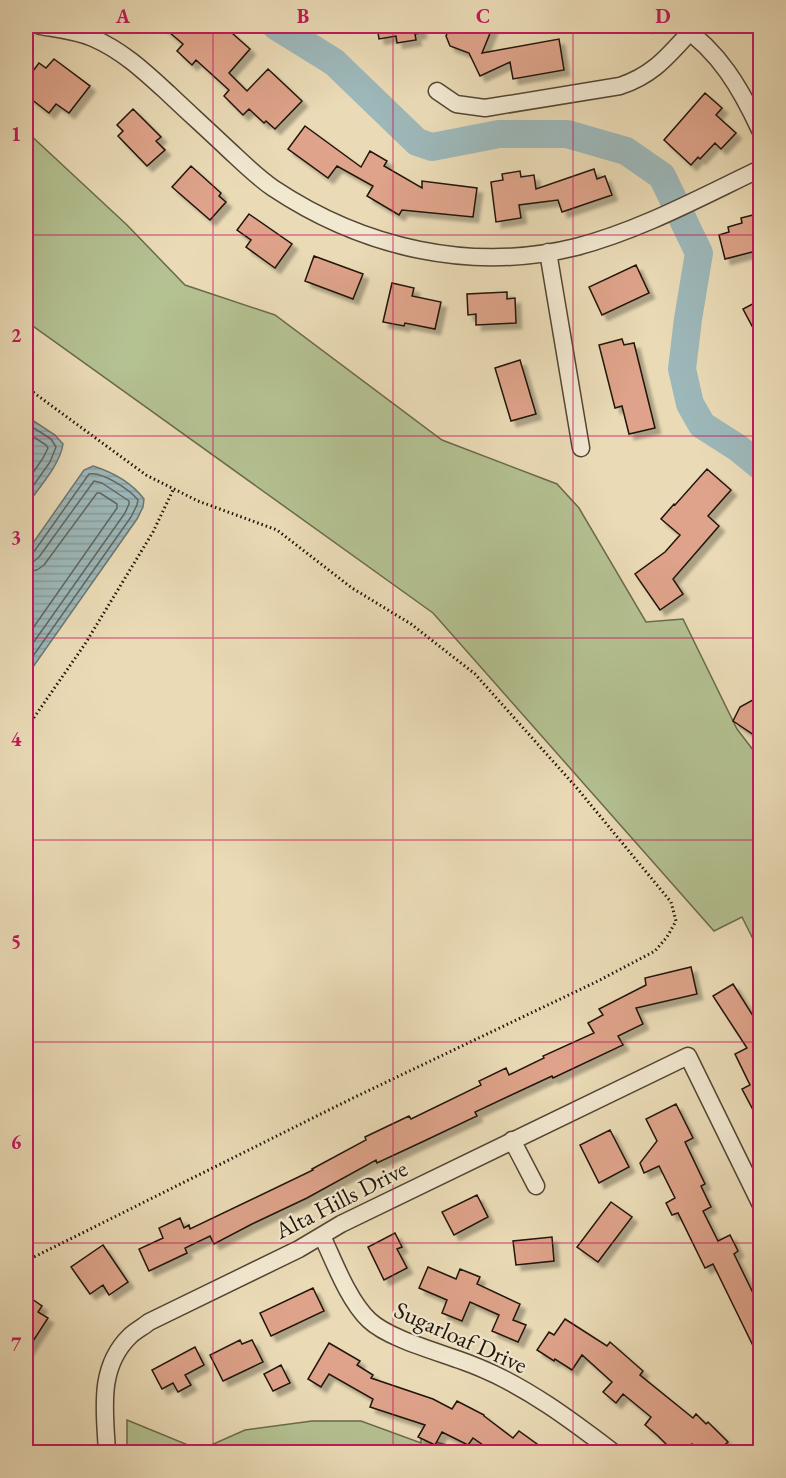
<svg xmlns="http://www.w3.org/2000/svg" width="786" height="1478" font-family="'EB Garamond',serif">
<style>
.green{fill:#b4c191;stroke:#6a6a4c;stroke-width:1.5}
.water{fill:url(#water-rules);stroke:#6b7673;stroke-width:1.5}
.lines{fill:none;stroke-linecap:round;stroke-linejoin:round}
.shore{stroke:#5f6661;stroke-width:1.5}
.stream{stroke:#6b7673;stroke-width:4.5}
.river{stroke:#9db8ba;stroke-width:28}
.building{fill:#dea38a;stroke:#211408;stroke-width:1.5;filter:url(#shadow)}
.street-casing{stroke:#534634;stroke-width:19}
.path{stroke:#211408;stroke-width:3;stroke-dasharray:1.5 3;stroke-linecap:butt}
.street{stroke:#f1e8d0;stroke-width:16}
.grid{fill:none;stroke:#c2185b;stroke-width:1.5;stroke-opacity:0.55}
.labels{text-anchor:middle;dominant-baseline:central;stroke-width:4.5;stroke-linejoin:round;paint-order:stroke}
.street-label{font-size:24px;fill:#211408;stroke:#f1e8d0}
.neatline{fill:none;stroke:#c2185b;stroke-width:2}
.grid-label{font-size:20px;text-anchor:middle;font-weight:bold;fill:#c2185b}
</style>
<defs>
<pattern id="water-rules" width="6" height="5" patternUnits="userSpaceOnUse" patternTransform="scale(1.5)"><rect width="6" height="5" fill="#9db8ba"/><path d="M0 2.5h6" fill="none" stroke="#879d9e"/></pattern>
<filter id="shadow"><feDropShadow dx="5.5" dy="5.5" stdDeviation="1.5" flood-color="#0004"/></filter>
</defs>
<rect width="100%" height="100%" fill="#eadbb6"/>
<filter id="stains"><feTurbulence type="fractalNoise" baseFrequency=".00333" numOctaves="4"/><feColorMatrix values="0 0 0 0 .2 0 0 0 0 .09 0 0 0 0 .02 0 0 0 .5 -.17"/></filter>
<radialGradient id="worn" r=".72"><stop offset=".6" stop-color="#630" stop-opacity="0"/><stop offset="1" stop-color="#630" stop-opacity=".3"/></radialGradient>
<path class="green" d="M 26,131 L 127,225 L 185,285 L 275,315 L 442,440 L 557,484 L 579,508 L 646,622 L 683,619 L 737,729 L 760,759 L 760,953 L 742,917 L 714,931 L 433,613 L 26,321 Z
M 127,1420 L 200,1450 L 245,1430 L 312,1421 L 361,1421 L 421,1443 L 421,1438 L 473,1452 L 127,1452 Z"/>
<path class="water" d="M 26,416 L 55,435 L 63,444 C 60,465 38,489 26,506 Z
M 93,466 C 112,472 132,483 144,499 L 143,507 L 137,519 L 26,677 L 26,553 L 84,470 Z"/>
<g class="lines">
<path class="shore" d="M 26,423 L 51,439 L 56,447 L 50,462 L 26,496
M 26,432 L 46,445 L 48,448 L 43,458 L 26,483
M 26,555 L 29,555 L 33,553 L 89,474 C 102,471 130,490 138,500 L 137,505 L 131,517 L 26,666
M 26,563 L 33,562 L 39,557 L 94,481 L 102,483 L 129,501 L 129,504 L 125,513 L 26,653
M 26,572 L 37,570 L 44,565 L 97,493 L 100,493 L 117,504 L 117,508 L 26,638"/>
<path class="stream" d="M 632,26 L 653,32"/>
<path class="river" d="M 276,26 L 334,62 L 417,142 L 432,147 L 499,134 L 567,134 L 626,151 L 662,176 L 699,253 L 688,319 L 682,369 L 690,404 L 702,425 L 738,448 L 760,466"/>
</g>
<path class="building" d="M 162,26 L 224,26 L 250,49 L 229,73 L 247,91 L 268,69 L 302,101 L 275,129 L 266,121 L 264,123 L 249,109 L 243,115 L 224,96 L 229,90 L 196,60 L 192,65 L 177,51 L 183,44 Z
M 377,26 L 420,26 L 421,33 L 415,34 L 416,40 L 397,43 L 396,36 L 379,39 Z
M 450,26 L 493,26 L 482,53 L 559,39 L 564,70 L 513,79 L 510,62 L 480,76 L 469,53 L 450,46 L 446,36 Z
M 54,59 L 90,86 L 69,113 L 56,104 L 49,113 L 26,95 L 26,66 L 33,71 L 39,63 L 46,68 Z
M 705,93 L 722,108 L 716,115 L 736,133 L 721,149 L 715,143 L 700,159 L 698,157 L 691,165 L 664,140 Z
M 133,109 L 161,137 L 156,141 L 165,150 L 147,166 L 118,136 L 123,131 L 117,125 Z
M 305,126 L 361,167 L 370,151 L 387,161 L 384,166 L 422,188 L 422,181 L 477,188 L 473,217 L 402,210 L 399,215 L 367,196 L 373,186 L 337,166 L 328,178 L 288,149 Z
M 191,166 L 221,193 L 219,196 L 226,202 L 210,220 L 172,187 Z
M 594,169 L 597,179 L 605,176 L 612,195 L 562,212 L 558,200 L 519,205 L 521,218 L 496,222 L 491,182 L 503,180 L 502,174 L 520,171 L 521,177 L 534,175 L 536,189 Z
M 249,214 L 292,244 L 275,268 L 246,247 L 251,240 L 237,230 Z
M 757,214 L 760,228 L 760,250 L 725,259 L 719,235 L 729,232 L 728,227 L 742,223 L 741,218 Z
M 314,256 L 363,274 L 353,299 L 305,281 Z
M 636,265 L 649,293 L 602,315 L 589,287 Z
M 392,283 L 414,288 L 412,296 L 441,302 L 435,329 L 405,323 L 404,326 L 383,322 Z
M 507,292 L 507,299 L 515,298 L 516,323 L 476,325 L 476,314 L 468,315 L 467,294 Z
M 760,300 L 760,341 L 743,309 Z
M 622,339 L 624,345 L 634,343 L 655,428 L 629,434 L 622,406 L 615,408 L 599,345 Z
M 520,360 L 536,414 L 511,421 L 495,368 Z
M 707,469 L 731,490 L 708,516 L 719,526 L 673,579 L 683,594 L 660,610 L 635,574 L 665,552 L 680,535 L 661,519 L 674,504 L 675,505 Z
M 760,696 L 760,739 L 733,721 L 740,707 Z
M 691,967 L 697,994 L 636,1008 L 643,1024 L 618,1036 L 623,1045 L 553,1078 L 552,1076 L 475,1112 L 477,1116 L 422,1142 L 377,1163 L 376,1160 L 307,1198 L 252,1224 L 214,1244 L 210,1236 L 185,1248 L 187,1253 L 149,1271 L 139,1249 L 163,1238 L 159,1228 L 180,1218 L 184,1228 L 189,1225 L 190,1229 L 313,1170 L 312,1169 L 366,1140 L 365,1137 L 409,1116 L 411,1119 L 481,1085 L 479,1081 L 506,1068 L 509,1075 L 544,1058 L 543,1056 L 594,1033 L 588,1023 L 603,1015 L 599,1009 L 646,985 L 645,978 Z
M 733,984 L 760,1027 L 760,1031 L 755,1034 L 759,1043 L 760,1042 L 760,1123 L 742,1089 L 750,1085 L 735,1054 L 747,1048 L 713,996 Z
M 676,1104 L 693,1138 L 685,1142 L 705,1184 L 701,1186 L 711,1207 L 703,1211 L 718,1241 L 730,1235 L 738,1251 L 734,1254 L 755,1297 L 760,1294 L 760,1360 L 713,1264 L 705,1268 L 678,1213 L 672,1215 L 666,1203 L 675,1198 L 659,1166 L 644,1173 L 640,1163 L 657,1141 L 646,1119 Z
M 610,1130 L 629,1167 L 599,1183 L 580,1145 Z
M 477,1195 L 488,1217 L 454,1235 L 442,1212 Z
M 611,1202 L 632,1217 L 598,1262 L 577,1247 Z
M 395,1233 L 402,1247 L 397,1249 L 407,1268 L 384,1280 L 368,1247 Z
M 552,1237 L 554,1261 L 516,1265 L 513,1241 Z
M 103,1245 L 128,1282 L 109,1295 L 103,1285 L 90,1294 L 71,1267 Z
M 428,1267 L 456,1279 L 460,1269 L 480,1277 L 477,1284 L 520,1304 L 513,1320 L 526,1325 L 518,1342 L 492,1331 L 499,1315 L 470,1302 L 462,1321 L 442,1313 L 447,1300 L 419,1288 Z
M 313,1288 L 324,1311 L 271,1336 L 260,1313 Z
M 32,1299 L 42,1306 L 38,1312 L 48,1318 L 26,1352 L 26,1303 L 28,1305 Z
M 565,1319 L 607,1346 L 610,1342 L 643,1371 L 640,1375 L 693,1418 L 696,1414 L 706,1424 L 708,1422 L 728,1442 L 717,1452 L 701,1452 L 692,1444 L 683,1452 L 674,1452 L 657,1435 L 645,1425 L 651,1417 L 623,1394 L 616,1403 L 603,1392 L 612,1382 L 582,1355 L 572,1370 L 555,1359 L 554,1361 L 537,1350 L 549,1332 L 554,1335 Z
M 240,1340 L 242,1344 L 252,1340 L 263,1362 L 223,1381 L 210,1355 Z
M 329,1343 L 360,1361 L 357,1365 L 373,1375 L 371,1378 L 433,1399 L 452,1409 L 457,1401 L 484,1415 L 484,1416 L 513,1438 L 519,1431 L 548,1452 L 493,1452 L 473,1438 L 468,1445 L 442,1432 L 435,1445 L 418,1437 L 425,1425 L 370,1407 L 373,1399 L 329,1374 L 321,1387 L 308,1379 Z
M 195,1347 L 204,1365 L 185,1375 L 191,1385 L 178,1392 L 173,1383 L 162,1389 L 152,1370 Z
M 281,1365 L 290,1383 L 273,1391 L 264,1374 Z"/>
<g class="lines">
<defs>
<path id="street" d="M 40,26 C 57,29 76,31 93,38 C 123,51 145,72 169,94 C 189,113 209,131 229,150 C 243,163 257,177 273,188 C 363,248 471,273 576,247 C 641,230 701,197 760,169
M 681,26 C 719,51 741,89 760,130
M 437,91 L 456,104 L 485,108 L 620,86 C 653,75 667,57 690,32
M 548,252 L 581,448
M 512,1140 L 536,1186
M 322,1236 C 334,1261 348,1300 369,1320 C 391,1341 448,1354 478,1367 C 527,1387 571,1420 613,1452
M 107,1452 C 105,1412 97,1368 130,1336 C 135,1331 143,1327 149,1322 L 299,1249 L 341,1224 L 688,1056 L 760,1203"/>
</defs>
<use href="#street" class="street-casing"/>
<path class="path" d="M 26,387 L 146,475 L 198,501 L 277,530 L 352,588 L 411,624 L 475,674 L 576,787 L 671,902 L 676,921 L 667,937 L 655,951 L 598,981 L 353,1098 L 26,1261
M 26,729 L 85,644 L 153,532 L 174,488"/>
<use href="#street" class="street"/>
</g>
<path class="grid" d="M 213,26 L 213,1452M 393,26 L 393,1452M 573,26 L 573,1452M 26,235 L 760,235M 26,436 L 760,436M 26,638 L 760,638M 26,840 L 760,840M 26,1042 L 760,1042M 26,1243 L 760,1243"/>
<g class="labels">
<g class="street-label">
<text transform="translate(341 1199) rotate(-27)">Alta Hills Drive</text>
<text transform="translate(461 1337) rotate(24)">Sugarloaf Drive</text>
</g>
</g>
<rect width="786" height="1478" fill="none" stroke="#eadbb6" stroke-width="66"/>
<rect x="33" y="33" width="720" height="1412" class="neatline"/>
<g class="grid-label">
<text x="123" y="23">A</text>
<text x="303" y="23">B</text>
<text x="483" y="23">C</text>
<text x="663" y="23">D</text>
<text x="16" y="141">1</text>
<text x="16" y="342">2</text>
<text x="16" y="544">3</text>
<text x="16" y="746">4</text>
<text x="16" y="948">5</text>
<text x="16" y="1149">6</text>
<text x="16" y="1351">7</text>
</g>
<rect width="100%" height="100%" filter="url(#stains)"/>
<rect width="100%" height="100%" fill="url(#worn)"/>
</svg>
